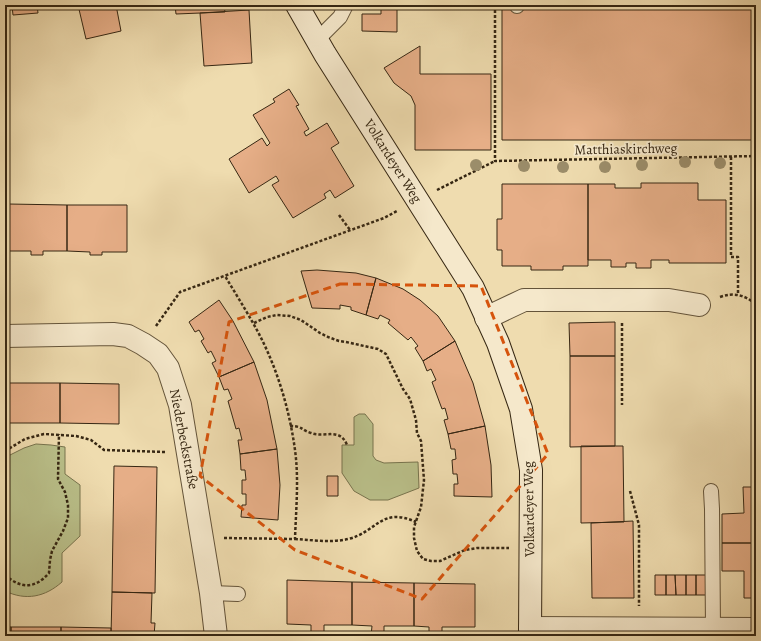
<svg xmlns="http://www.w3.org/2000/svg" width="761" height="641" font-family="Alegreya,serif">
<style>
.green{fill:#bac08a;stroke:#78744e}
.building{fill:#e6ae87;stroke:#362713}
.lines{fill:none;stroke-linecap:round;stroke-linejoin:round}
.lane-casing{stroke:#64543a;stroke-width:16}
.street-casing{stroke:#64543a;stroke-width:24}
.secondary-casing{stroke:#362713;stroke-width:24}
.path{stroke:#362713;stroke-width:2.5;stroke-dasharray:3 2;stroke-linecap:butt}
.lane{stroke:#f5e8cb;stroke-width:14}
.street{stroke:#f5e8cb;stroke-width:22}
.secondary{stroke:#f5e8cb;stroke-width:22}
.tree{fill:#9b8d6a}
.marked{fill:none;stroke:#d6540d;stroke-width:3;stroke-dasharray:8 5;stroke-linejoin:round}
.labels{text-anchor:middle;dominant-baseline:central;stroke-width:3.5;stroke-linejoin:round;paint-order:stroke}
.street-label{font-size:14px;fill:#362713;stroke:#f5e8cb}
</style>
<rect width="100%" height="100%" fill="#efdcaf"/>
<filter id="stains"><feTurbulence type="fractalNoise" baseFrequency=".005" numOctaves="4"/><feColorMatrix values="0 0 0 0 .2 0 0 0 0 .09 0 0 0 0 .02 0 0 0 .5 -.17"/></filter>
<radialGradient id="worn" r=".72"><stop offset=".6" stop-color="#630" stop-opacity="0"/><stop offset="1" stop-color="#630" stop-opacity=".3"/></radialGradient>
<path class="green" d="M 359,414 L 365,414 L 373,424 L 373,456 L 376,460 L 384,463 L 418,462 L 419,488 L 388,500 L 370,500 L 354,491 L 342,473 L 342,445 L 354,445 L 354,417 Z
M 36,444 L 51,445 L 65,447 L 65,474 L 80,485 L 80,536 L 62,553 L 62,582 C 45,597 26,601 5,591 L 5,469 L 6,457 L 24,448 Z"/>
<path class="building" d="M 5,5 L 37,5 L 38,13 L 13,15 L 12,6 L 5,7 Z
M 78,5 L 100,5 L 100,7 L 116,5 L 121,31 L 86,39 Z
M 175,5 L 224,5 L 225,12 L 176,14 Z
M 381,5 L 397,5 L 397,32 L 362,31 L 362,14 L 381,14 Z
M 502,6 L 756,6 L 756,140 L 502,140 Z
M 249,10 L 252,63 L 204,66 L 200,13 Z
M 420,46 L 420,74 L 491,74 L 491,150 L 415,150 L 415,105 L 411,96 L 394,83 L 384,68 Z
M 289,89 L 299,105 L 296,106 L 309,129 L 304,132 L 306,136 L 327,123 L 339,143 L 331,148 L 354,186 L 335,198 L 330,190 L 324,194 L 326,198 L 293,218 L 272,185 L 279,181 L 276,176 L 249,193 L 229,159 L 262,138 L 267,146 L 270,143 L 253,115 L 275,102 L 273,99 Z
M 641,183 L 698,183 L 698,200 L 726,200 L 726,263 L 669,263 L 669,260 L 651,260 L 651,268 L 636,268 L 636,263 L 626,263 L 626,267 L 611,267 L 611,260 L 588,260 L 588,184 L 615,184 L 615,188 L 641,188 Z
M 502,184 L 588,184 L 588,266 L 563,266 L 563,270 L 531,270 L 531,266 L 502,266 L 502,250 L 497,250 L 497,219 L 502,219 Z
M 5,204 L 8,204 L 8,251 L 5,251 Z
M 8,204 L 67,205 L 67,251 L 43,251 L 43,255 L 31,255 L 31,251 L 8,251 Z
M 67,205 L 127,205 L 127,252 L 102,252 L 102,255 L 90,255 L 90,252 L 67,251 Z
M 317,270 L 356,273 L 376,278 L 366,315 L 351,310 L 351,307 L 340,305 L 340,309 L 312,308 L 301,271 Z
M 376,278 L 403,289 L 420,300 L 438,316 L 455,341 L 423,361 L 415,348 L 418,346 L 411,337 L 408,340 L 388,323 L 390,320 L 380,315 L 378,319 L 366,315 Z
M 219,300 L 233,321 L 254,362 L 219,377 L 212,363 L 216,361 L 211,351 L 208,353 L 201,341 L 204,339 L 199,330 L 195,332 L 189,322 Z
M 615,322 L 615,356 L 570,356 L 569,323 Z
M 455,341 L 473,383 L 485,426 L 448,434 L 444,420 L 448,419 L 445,408 L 442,409 L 432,382 L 436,380 L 431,369 L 427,371 L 423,361 Z
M 570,356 L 615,356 L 615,446 L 570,447 Z
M 254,362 L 267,400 L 277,449 L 240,454 L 238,440 L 242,440 L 239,428 L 236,429 L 228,401 L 232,399 L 228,389 L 224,390 L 219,377 Z
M 5,383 L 60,383 L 60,423 L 5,423 Z
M 60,383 L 119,384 L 119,424 L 60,423 Z
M 485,426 L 491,465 L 492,497 L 454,496 L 454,484 L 458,484 L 457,474 L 453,474 L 452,460 L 456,459 L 455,449 L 451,449 L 448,434 Z
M 623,446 L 624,522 L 581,523 L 581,446 Z
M 277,449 L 280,485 L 278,520 L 241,517 L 242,505 L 246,505 L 246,494 L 242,494 L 242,480 L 246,480 L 245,470 L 241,470 L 240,454 Z
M 114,466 L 157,467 L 155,593 L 112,592 Z
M 327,476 L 338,476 L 338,496 L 327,496 Z
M 743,487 L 756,487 L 756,543 L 722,543 L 722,514 L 744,513 Z
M 633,521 L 634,598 L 592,598 L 591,523 Z
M 722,543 L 756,543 L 756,598 L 744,598 L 744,571 L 722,571 Z
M 655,575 L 666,575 L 666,595 L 655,595 Z
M 666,575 L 675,575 L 676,595 L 666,595 Z
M 675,575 L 686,575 L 686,595 L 676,595 Z
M 686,575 L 696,575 L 696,595 L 686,595 Z
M 696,575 L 706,575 L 706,595 L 696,595 Z
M 287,580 L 352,582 L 352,625 L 324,625 L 324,636 L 311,636 L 311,625 L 287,624 Z
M 352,582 L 414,583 L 414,626 L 384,626 L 384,636 L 371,636 L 372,626 L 352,625 Z
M 414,583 L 475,584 L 475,627 L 442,627 L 442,636 L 429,636 L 429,627 L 414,626 Z
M 112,592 L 152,593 L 151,623 L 155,623 L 154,636 L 111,636 Z
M 5,626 L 11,627 L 11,636 L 5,636 Z
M 11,627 L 61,627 L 61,636 L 11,636 Z
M 61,627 L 111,628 L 111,636 L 61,636 Z"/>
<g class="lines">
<defs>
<path id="lane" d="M 517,5 L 517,6
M 317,40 L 340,17 L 346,5
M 711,491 L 712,509 L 713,629
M 211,593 L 238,594"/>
<path id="street" d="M 486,318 L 524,300 L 669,300 L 699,305
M 5,336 L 113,334 L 128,336 L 143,344 L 158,354 L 168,368 L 180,405 L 211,593 L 216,636
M 530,628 L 756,629"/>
<path id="secondary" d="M 297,5 L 325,54 L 473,288 L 498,343 L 521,409 L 531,470 L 530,636"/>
</defs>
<use href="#lane" class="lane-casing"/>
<use href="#street" class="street-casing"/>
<use href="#secondary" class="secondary-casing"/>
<path class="path" d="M 495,5 L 495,161 L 756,156
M 731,157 L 731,257 L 738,257 L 738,295
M 437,190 L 495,161
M 339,215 L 350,230
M 720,297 C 734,292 746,295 756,305
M 254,323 L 267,317 L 277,315 L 290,316 L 301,320 L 320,333 L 328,337 L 339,341 L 346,342 L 378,349 L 386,354 L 403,389 L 410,399 L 416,420 L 417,433 L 421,441 L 424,480 L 421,507 L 414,527 L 414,538 L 417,551 L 423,559 L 431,561 L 440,561 L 465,550 L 477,548 L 509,548
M 622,323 L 622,405
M 156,326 L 180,292 L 384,218 L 397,211
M 290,426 C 303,426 301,430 311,433 C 324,438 340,427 347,445
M 5,451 L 25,439 L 44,434 L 76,436 L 91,440 L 104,450 L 165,452
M 630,491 L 639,525 L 639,606
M 224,538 L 295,539 C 296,509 299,479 295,450 C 289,406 275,361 253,323 C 244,307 234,291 225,276
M 295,539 C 312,540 331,543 348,539 C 376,533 381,506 416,522
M 5,575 C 21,589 35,589 49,573 L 50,560 L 52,551 L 63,531 L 68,518 L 68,505 L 65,492 L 58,479 L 59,434"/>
<use href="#lane" class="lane"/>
<use href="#street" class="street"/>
<use href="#secondary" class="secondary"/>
</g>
<g class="tree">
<circle cx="685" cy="162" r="6"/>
<circle cx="720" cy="163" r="6"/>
<circle cx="476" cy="165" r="6"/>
<circle cx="642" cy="165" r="6"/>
<circle cx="524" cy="166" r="6"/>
<circle cx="563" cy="167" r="6"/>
<circle cx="605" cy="167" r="6"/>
</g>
<path class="marked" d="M 340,284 L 481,286 L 548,454 L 422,599 L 295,550 L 200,476 L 229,322 Z"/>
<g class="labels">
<g class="street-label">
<text transform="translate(626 149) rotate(-1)">Matthiaskirchweg</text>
<text transform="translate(393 161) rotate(58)">Volkardeyer Weg</text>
<text transform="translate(184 439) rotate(79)">Niederbeckstraße</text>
<text transform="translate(529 509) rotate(-91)">Volkardeyer Weg</text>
</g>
</g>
<rect width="761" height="641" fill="none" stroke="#efdcaf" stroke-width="20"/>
<rect x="6" y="6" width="749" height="629" fill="none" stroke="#362713" stroke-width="2"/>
<rect x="10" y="10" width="741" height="621" fill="none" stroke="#362713"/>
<rect width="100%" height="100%" filter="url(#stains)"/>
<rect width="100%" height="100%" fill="url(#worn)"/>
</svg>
